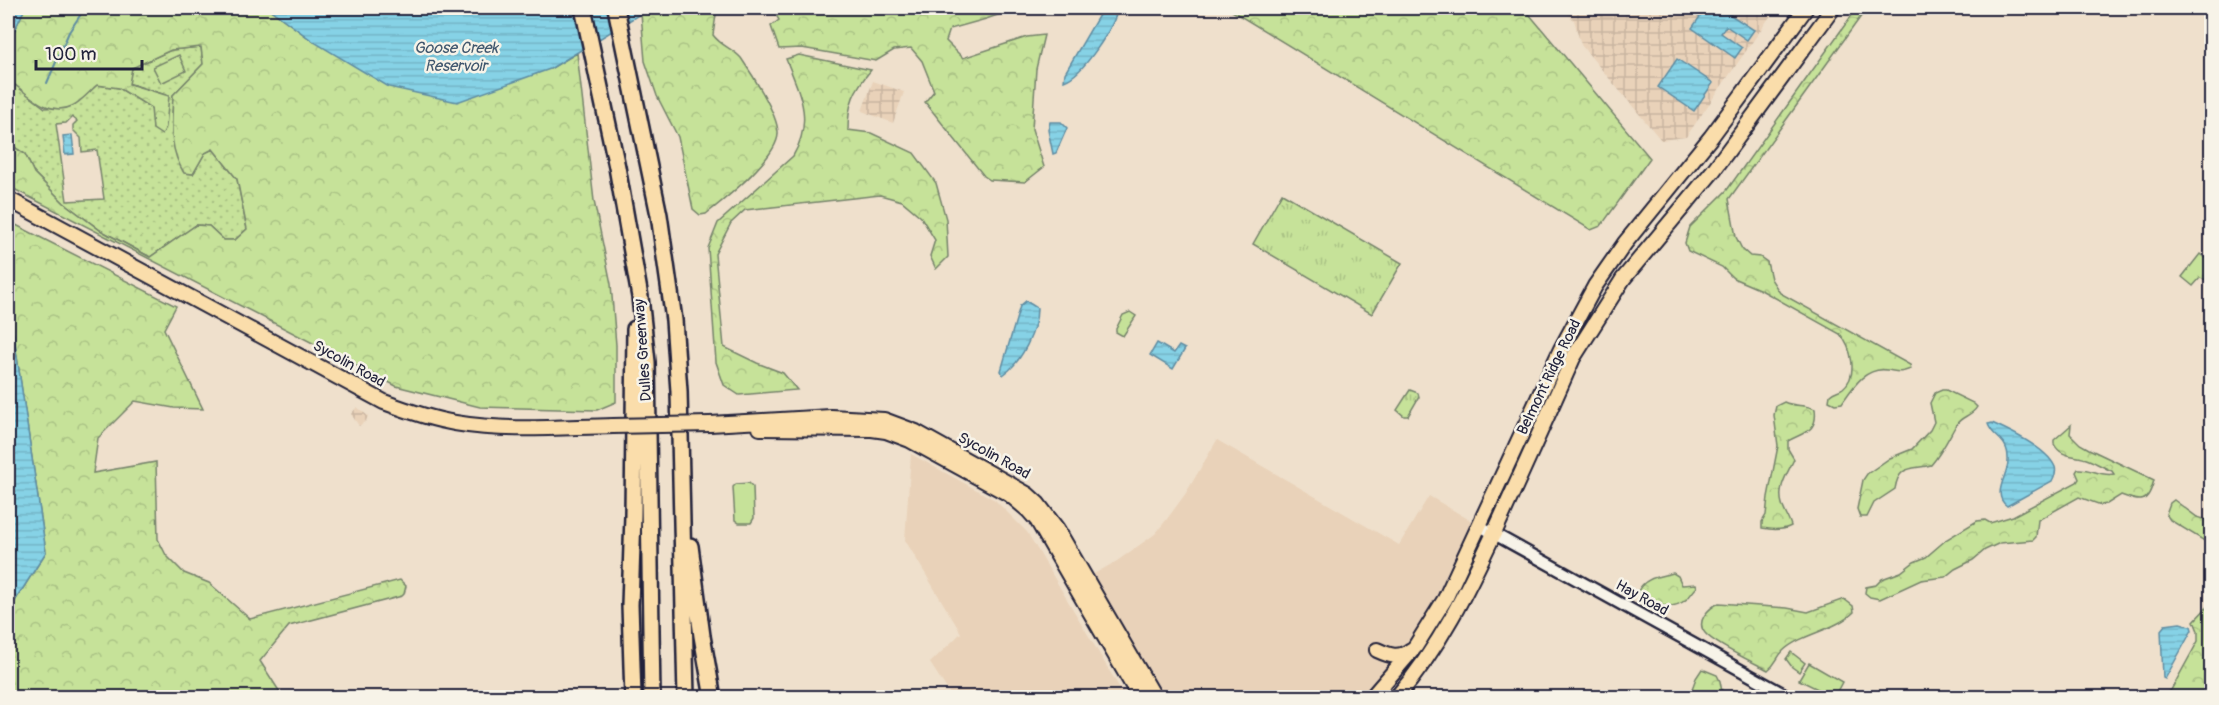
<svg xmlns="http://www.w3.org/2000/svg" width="2219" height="705" font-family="Pangolin,sans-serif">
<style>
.built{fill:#e9d2b9}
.industrial{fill:url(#industrial-grid)}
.grass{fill:url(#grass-dots);stroke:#74826a;stroke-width:1.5;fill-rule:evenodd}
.forest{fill:url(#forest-crowns);stroke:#74826a;stroke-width:1.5}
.park{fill:url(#park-tufts);stroke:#74826a;stroke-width:1.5}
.garden{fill:#c6e299;stroke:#74826a;stroke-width:1.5}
.water{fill:url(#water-rules);stroke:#5e8ca2;stroke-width:1.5}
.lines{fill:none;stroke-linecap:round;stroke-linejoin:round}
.stream{stroke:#5e8ca2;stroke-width:2}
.minor-casing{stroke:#22223b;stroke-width:15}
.major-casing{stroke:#22223b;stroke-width:18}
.highway-casing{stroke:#22223b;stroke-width:20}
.minor{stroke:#f7f3e8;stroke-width:10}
.major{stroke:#faddab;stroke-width:14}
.highway{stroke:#faddab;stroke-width:15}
.major-bridge-casing{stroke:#22223b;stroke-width:18;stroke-linecap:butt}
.major-bridge{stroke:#faddab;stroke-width:14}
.labels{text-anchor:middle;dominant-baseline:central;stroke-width:5;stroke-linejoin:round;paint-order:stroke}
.street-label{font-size:15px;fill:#22223b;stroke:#f7f3e8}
.water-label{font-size:16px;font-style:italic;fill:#40576e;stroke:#f7f3e8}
</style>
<defs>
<pattern id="industrial-grid" width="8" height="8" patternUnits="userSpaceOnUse" patternTransform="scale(1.5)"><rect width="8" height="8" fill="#e9d2b9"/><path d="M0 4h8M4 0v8" fill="none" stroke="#c8b4a0"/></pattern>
<pattern id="grass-dots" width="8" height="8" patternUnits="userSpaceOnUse" patternTransform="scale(1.5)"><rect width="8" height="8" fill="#c6e299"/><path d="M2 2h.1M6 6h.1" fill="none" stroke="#aac285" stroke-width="1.8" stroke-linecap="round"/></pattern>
<pattern id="forest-crowns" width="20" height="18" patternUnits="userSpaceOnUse" patternTransform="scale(1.5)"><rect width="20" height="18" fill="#c6e299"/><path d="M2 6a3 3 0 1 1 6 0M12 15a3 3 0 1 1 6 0" fill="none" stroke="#aac285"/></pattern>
<pattern id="park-tufts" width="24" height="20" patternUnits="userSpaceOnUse" patternTransform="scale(1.5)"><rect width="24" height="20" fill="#c6e299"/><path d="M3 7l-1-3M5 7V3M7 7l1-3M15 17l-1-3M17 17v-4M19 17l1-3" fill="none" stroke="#aac285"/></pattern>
<pattern id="water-rules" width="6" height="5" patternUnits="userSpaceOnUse" patternTransform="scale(1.5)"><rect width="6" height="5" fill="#86d2e6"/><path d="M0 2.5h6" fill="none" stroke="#73b4c6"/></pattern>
</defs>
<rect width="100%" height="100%" fill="#efe0cc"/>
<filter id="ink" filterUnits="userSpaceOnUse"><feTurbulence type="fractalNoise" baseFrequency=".0167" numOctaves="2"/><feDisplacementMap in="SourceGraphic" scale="12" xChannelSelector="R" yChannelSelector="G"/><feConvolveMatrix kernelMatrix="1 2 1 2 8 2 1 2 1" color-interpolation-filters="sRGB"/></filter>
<g filter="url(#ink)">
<path class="built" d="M 1217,440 L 1399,545 L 1429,496 L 1480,526 L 1454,582 L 1371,697 L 1155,697 L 1085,579 L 1117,561 L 1155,534 L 1167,519 L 1186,493 Z
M 911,454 L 995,500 L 1027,532 L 1125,697 L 952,697 L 930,663 L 961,633 L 905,540 Z"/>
<path class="industrial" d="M 1562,8 L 1776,8 L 1686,137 L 1661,140 L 1581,45 L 1574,20 Z
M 873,81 L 904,92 L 893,123 L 862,111 Z
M 357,407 L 368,416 L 366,421 L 359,426 L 351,414 Z"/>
<path class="grass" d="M 201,47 L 203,64 L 173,95 C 172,123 169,148 185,173 L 193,174 L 205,153 L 213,149 L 237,179 L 247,229 L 235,240 L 224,240 L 209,226 L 196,225 L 150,257 L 100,230 L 64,203 L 34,173 L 25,154 L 8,143 L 14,84 L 45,108 L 73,106 L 97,85 L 119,88 L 152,108 L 153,129 L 169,96 L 128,83 L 132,68 L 171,50 ZM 72,117 L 77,121 L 73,125 L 73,130 L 81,138 L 82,152 L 97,150 L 104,199 L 67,201 L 56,124 L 66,123 Z"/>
<path class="forest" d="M 25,8 L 268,8 L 314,42 L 550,69 L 577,53 L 594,201 L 611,284 L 616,345 L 616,402 L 597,410 L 480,407 L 396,386 L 8,186 L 8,143 L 25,154 L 34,173 L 64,203 L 100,230 L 150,257 L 196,225 L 209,226 L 224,240 L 235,240 L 247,229 L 237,179 L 213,149 L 205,153 L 193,174 L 184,173 C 168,147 172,124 173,95 L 203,64 L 201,47 L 171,50 L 132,68 L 129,84 L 169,96 L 166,127 L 162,135 L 153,129 L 151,108 L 119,88 L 97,85 C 90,91 81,102 72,106 C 50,117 30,96 14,84 L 8,132 L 8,44 Z
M 419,8 L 493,8 L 445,15 Z
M 650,8 L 717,8 L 713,35 C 721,46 732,48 741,58 C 752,74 777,113 778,132 C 780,156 725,199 706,214 L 700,215 L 693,209 L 678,137 L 657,96 L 645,61 L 641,13 Z
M 772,8 L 1018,8 L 986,19 L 950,29 L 946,41 L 963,58 L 1027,37 L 1044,35 L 1036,69 L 1032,129 L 1044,167 L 1025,182 L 990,180 L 984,176 L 925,102 L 934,91 L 922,61 L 911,48 L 894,50 L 876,61 L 802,48 L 779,49 L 771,26 L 779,20 Z
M 1227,8 L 1524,8 L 1650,158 L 1601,226 L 1591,230 Z
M 1857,8 L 1867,8 L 1729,199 L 1736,237 L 1742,249 L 1750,256 L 1760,257 L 1767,262 L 1771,279 L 1780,293 L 1910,365 L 1911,369 C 1899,373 1899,372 1887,370 C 1865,367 1853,387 1842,403 L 1835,404 L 1829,401 L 1830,395 C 1834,391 1839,391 1843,388 C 1859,375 1851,347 1840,334 L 1761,290 L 1733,278 L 1722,267 L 1688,251 L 1685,243 L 1690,227 L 1727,190 Z
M 799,55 L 871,70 C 854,90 848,103 848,130 L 871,133 L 914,153 L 936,183 L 946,219 L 948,257 L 936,269 L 930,256 L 935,240 L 921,217 L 902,201 L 880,195 L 745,210 L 731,223 L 715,254 L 724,347 L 757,363 L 783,373 L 797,390 L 739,395 L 724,385 L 716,362 L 708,248 L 718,223 L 793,156 C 814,120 800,94 786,59 Z
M 8,221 L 176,306 L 164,329 L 203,409 L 174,408 L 135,401 L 98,438 L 93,473 L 156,462 L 158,539 L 166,555 L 184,573 L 209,583 L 250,619 L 400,580 L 406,586 L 404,594 L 402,596 L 289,626 L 260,661 L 283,697 L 8,697 L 8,612 L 46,552 L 8,296 Z
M 1942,390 L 1946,390 L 1973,403 L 1977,407 C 1972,416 1961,416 1956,425 C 1948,439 1942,452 1931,465 C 1912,470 1899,464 1895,489 L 1874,503 L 1867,517 L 1860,517 L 1857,509 L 1863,480 L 1867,474 L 1890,458 L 1912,449 L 1930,430 L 1934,422 L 1930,403 L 1935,393 Z
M 1784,402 C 1795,407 1804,404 1815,409 C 1818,432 1804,432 1788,441 L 1788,449 L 1794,459 C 1788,473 1777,487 1782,504 C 1784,512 1789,518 1791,526 C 1782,531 1772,530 1762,528 L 1762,522 L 1766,515 L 1768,497 L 1778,446 L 1774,415 L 1776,406 Z
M 2071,425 L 2070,434 L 2080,444 L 2089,449 L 2154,480 C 2148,504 2142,503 2121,495 L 2107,504 L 2101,505 L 2079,497 L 2038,520 L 2036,537 L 2033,540 L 2000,543 L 1985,550 L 1973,560 L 1955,569 L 1945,577 L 1921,580 L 1880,599 L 1870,597 L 1865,593 L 1866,587 L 1876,585 L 1882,579 L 1901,572 L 1914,562 L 1926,557 L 1947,539 L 1977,521 L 1985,520 L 1990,523 L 2013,516 L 2077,482 L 2079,479 L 2076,472 L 2078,469 C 2091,468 2101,477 2114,474 L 2112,471 C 2104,468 2097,463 2089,460 C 2075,454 2062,459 2054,444 L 2054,440 Z
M 2174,500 L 2197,517 L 2211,521 L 2211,545 L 2170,520 L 2166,514 L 2170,503 Z
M 1673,573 L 1678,576 L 1682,585 L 1696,584 L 1697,587 C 1693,591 1690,596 1687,599 C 1671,612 1649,606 1638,591 C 1645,577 1659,577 1673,573 Z
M 1844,599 L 1853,606 L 1854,612 C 1835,631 1802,633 1783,651 C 1776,658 1777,663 1768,670 C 1753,662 1715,645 1705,633 C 1695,621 1709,608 1719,603 L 1787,608 L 1808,612 Z
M 2211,603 L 2211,697 L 2162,697 L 2171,690 L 2198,641 L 2198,631 L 2194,621 Z
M 1702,669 L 1717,675 L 1720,681 L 1723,697 L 1689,697 L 1696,678 Z"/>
<path class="park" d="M 1282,193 L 1402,263 L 1372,314 L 1253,244 Z
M 2200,254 L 2211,263 L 2207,280 L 2200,278 L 2193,286 L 2182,277 Z
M 1130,312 L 1136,316 L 1123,336 L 1116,332 L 1116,329 L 1123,315 Z
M 1410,390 L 1418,393 L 1419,397 L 1408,416 L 1404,416 L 1397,410 Z
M 1791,652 L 1805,663 L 1799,672 L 1792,667 L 1786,659 Z"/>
<path class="garden" d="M 179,55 L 186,71 L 161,83 L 153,67 Z
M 749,483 L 753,487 L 754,518 L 751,523 L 739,523 L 735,520 L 733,487 L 736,484 Z
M 1809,663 L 1842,682 L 1834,697 L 1799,680 Z"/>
<path class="water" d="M 8,8 L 25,8 L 8,44 Z
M 268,8 L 419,8 L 445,15 L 493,8 L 650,8 L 550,69 L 457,102 L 389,87 L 314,42 Z
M 1103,8 L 1118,8 C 1114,27 1083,75 1064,81 L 1065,73 Z
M 1706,8 L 1720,8 L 1754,30 L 1747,40 L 1726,26 L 1721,33 L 1742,48 L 1735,58 L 1692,28 Z
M 1677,59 L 1713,83 L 1694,111 L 1658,87 Z
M 1050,122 L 1061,122 L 1067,128 L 1056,153 L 1053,154 L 1048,130 Z
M 72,135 L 74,154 L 65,155 L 63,136 Z
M 8,296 L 46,552 L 8,612 Z
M 1026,301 L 1037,308 C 1037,330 1022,362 1003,375 L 1001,371 L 1020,306 Z
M 1157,343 L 1174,353 L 1179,346 L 1185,349 L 1173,369 L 1150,355 Z
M 1992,423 C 2010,431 2047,448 2055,467 C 2057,473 2054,476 2052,481 L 2007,506 C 1991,494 2008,476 2008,461 C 2009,438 1993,439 1988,424 Z
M 2180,623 L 2191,626 L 2192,630 L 2165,679 L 2163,678 L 2161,630 L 2165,625 Z"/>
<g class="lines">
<path class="stream" d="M 47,83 L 69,32 L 85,8"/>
<defs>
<path id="minor" d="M 1480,526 L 1791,698"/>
<path id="major" d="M 8,199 L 384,402 C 408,411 431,419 455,423 C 507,432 561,427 613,426
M 710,424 L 831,417 L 884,420 L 916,432 L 1027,494 L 1038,504 L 1057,529 L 1155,698
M 760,428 L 872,429 L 886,431 L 910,440 L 1009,494 L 1029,511 L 1037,520 L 1140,698
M 1377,650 C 1390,656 1399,659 1411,650
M 1371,698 L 1415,647 L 1445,599 L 1561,349 L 1595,286 L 1625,243 L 1711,137 L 1806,8
M 1396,698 C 1440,647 1468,589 1496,529 C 1522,472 1548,415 1573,358 L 1623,279 L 1713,171 L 1833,8"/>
<path id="highway" d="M 583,8 L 617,167 L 640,297 L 647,362 L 652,698
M 616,8 L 659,215 L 674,320 L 679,391 L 686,698
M 690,546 L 702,636 L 713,698
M 633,698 L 630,605 L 633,515 L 635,329"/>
</defs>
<use href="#minor" class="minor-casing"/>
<use href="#major" class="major-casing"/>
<use href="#highway" class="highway-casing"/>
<use href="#minor" class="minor"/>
<use href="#major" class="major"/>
<use href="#highway" class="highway"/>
<defs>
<path id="major-bridge" d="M 613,426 L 710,424"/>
</defs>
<use href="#major-bridge" class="major-bridge-casing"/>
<use href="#major-bridge" class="major-bridge"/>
</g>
</g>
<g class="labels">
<g class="street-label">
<text transform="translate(643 350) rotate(-94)">Dulles Greenway</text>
<text transform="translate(349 364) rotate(29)">Sycolin Road</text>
<text transform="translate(1549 377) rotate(-64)">Belmont Ridge Road</text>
<text transform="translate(994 456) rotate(29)">Sycolin Road</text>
<text transform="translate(1642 598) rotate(29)">Hay Road</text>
</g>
<g class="water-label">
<text x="456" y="48">Goose Creek<tspan x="456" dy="18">Reservoir</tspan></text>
</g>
</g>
<rect width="2219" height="705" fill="none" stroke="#f7f3e8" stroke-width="30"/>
<rect x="15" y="15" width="2189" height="675" fill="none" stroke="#22223b" stroke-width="2" filter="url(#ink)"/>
<path d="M36 60v9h106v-9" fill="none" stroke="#22223b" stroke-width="3"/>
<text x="45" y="60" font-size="18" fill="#22223b" stroke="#f7f3e8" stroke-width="4.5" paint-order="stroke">100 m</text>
</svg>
